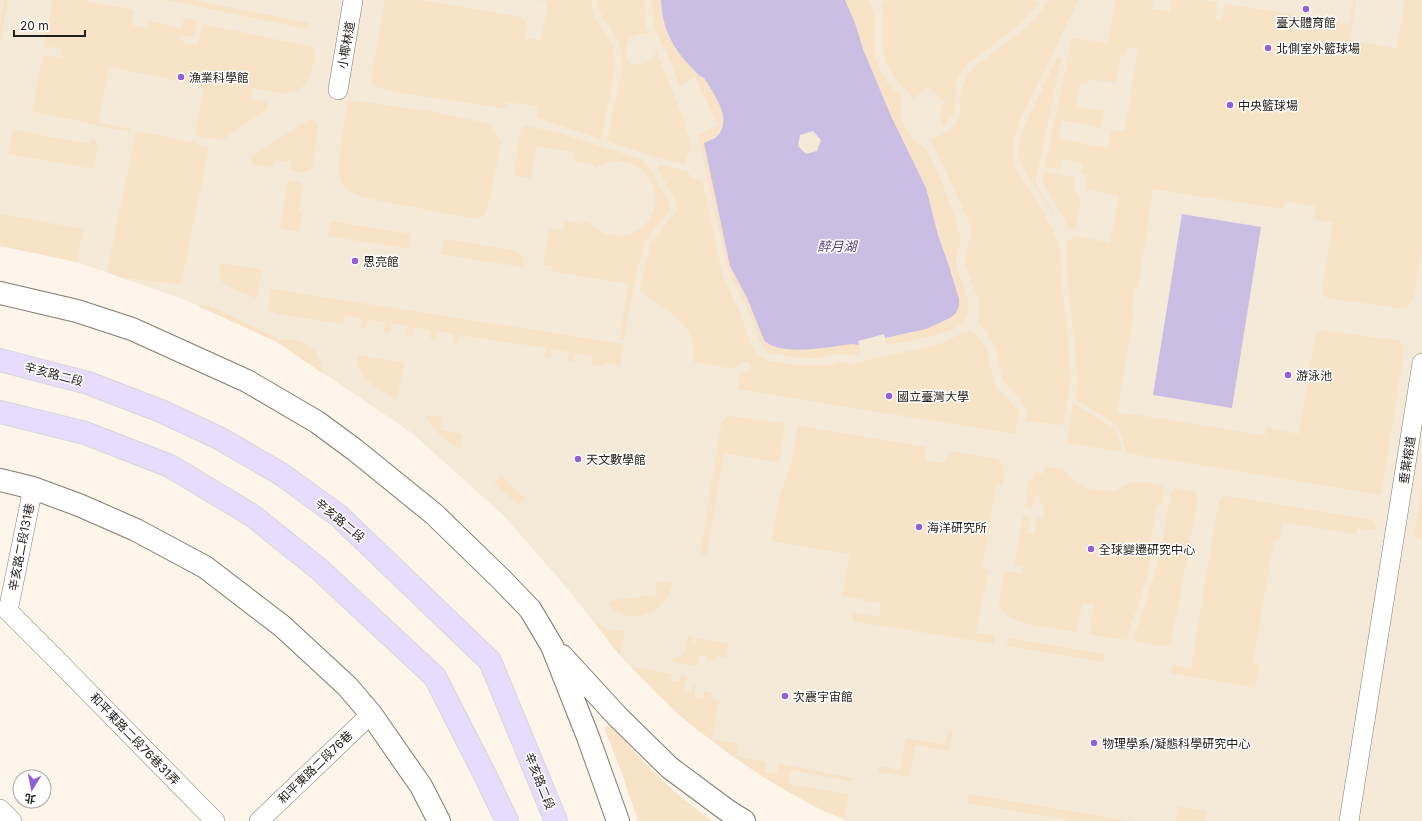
<svg xmlns="http://www.w3.org/2000/svg" width="1422" height="821" font-family="Inter,'Noto Sans TC',sans-serif">
<style>
.built{fill:#f5e9d7}
.green{fill:#f8e3c6;fill-rule:evenodd}
.water{fill:#cabee4;fill-rule:evenodd}
.lines{fill:none;stroke-linecap:round;stroke-linejoin:round}
.minor-casing{stroke:#817a70;stroke-width:20}
.secondary-casing{stroke:#817a70;stroke-width:24}
.primary-casing{stroke:#d7d7d6;stroke-width:24}
.minor{stroke:#fff;stroke-width:19}
.secondary{stroke:#fff;stroke-width:22}
.primary{stroke:#e7dcfd;stroke-width:22}
.poi-dot{fill:#915fd8;stroke:#fff;stroke-width:1.5}
.labels{text-anchor:middle;dominant-baseline:central;stroke-width:3;stroke-linejoin:round;paint-order:stroke}
.poi-label{font-size:12px;fill:#22201c;stroke:#fff;text-anchor:start}
.street-label{font-size:12px;fill:#22201c;stroke:#fff}
.water-label{font-size:13px;font-style:italic;fill:#503d6f;stroke:#fff}
</style>
<rect width="100%" height="100%" fill="#fdf5ea"/>
<path class="built" d="M 0,0 L 1422,0 L 1422,821 L 844,821 L 844,819 L 824,811 L 798,797 L 752,769 L 728,753 L 680,716 L 624,660 L 562,582 L 503,515 L 412,433 L 277,342 L 188,301 L 77,262 L 0,246 Z"/>
<path class="green" d="M 4,0 L 8,0 L 0,46 L 0,23 Z
M 53,0 L 82,0 L 133,10 L 132,25 L 147,28 L 149,21 L 182,28 L 184,18 L 197,21 L 194,37 L 180,35 L 179,40 L 185,42 L 185,43 L 189,44 L 190,43 L 198,45 L 202,24 L 312,47 L 315,51 C 314,59 313,68 310,75 C 300,102 273,91 253,88 L 251,99 L 268,102 L 267,109 L 222,140 L 195,135 L 204,87 L 184,83 L 184,82 L 109,67 L 98,123 L 130,129 L 130,132 L 32,111 L 43,55 L 61,58 L 62,49 L 44,46 Z
M 166,0 L 194,0 L 309,23 L 307,29 Z
M 385,0 L 418,0 L 465,7 L 519,17 L 525,20 L 527,26 L 525,38 L 541,40 L 548,2 L 537,0 L 591,0 C 593,23 603,25 611,43 C 615,52 616,61 615,71 L 601,139 L 538,118 L 537,116 L 537,106 L 507,102 L 506,106 L 503,108 L 400,93 L 377,87 L 373,84 L 371,79 Z
M 597,0 L 644,0 L 646,27 L 649,34 C 643,34 638,33 633,36 C 624,41 624,57 631,64 L 641,65 L 653,60 L 656,51 C 670,83 683,115 692,149 L 687,156 L 685,164 L 659,158 L 607,141 L 623,66 C 622,57 620,45 616,37 C 608,23 600,18 597,0 Z
M 652,0 L 661,0 C 662,17 665,32 674,47 C 682,59 694,66 704,77 C 707,80 709,86 712,90 C 719,101 726,113 721,127 C 719,134 715,138 707,141 L 730,266 L 747,298 L 764,340 L 774,347 L 803,350 L 851,344 L 859,345 L 860,354 L 850,355 L 835,354 L 821,358 L 806,358 L 788,356 L 770,353 L 764,349 L 759,339 L 747,307 L 731,277 L 726,261 L 698,135 L 718,125 L 695,77 L 679,86 L 673,67 L 654,27 Z
M 845,0 L 869,0 L 874,14 L 874,44 L 875,57 L 883,75 L 888,84 L 902,97 C 901,112 901,128 913,139 C 916,143 922,145 925,148 C 931,157 941,180 945,190 C 949,201 961,230 960,242 C 959,249 955,256 956,263 C 958,277 967,289 968,303 C 969,309 967,319 962,323 C 950,335 905,341 887,345 L 885,338 L 926,329 L 950,318 L 956,312 L 959,306 L 959,299 L 949,266 L 938,235 L 926,188 L 891,116 L 863,49 L 855,23 Z
M 884,0 L 1031,0 L 1039,3 L 1020,24 L 968,64 L 958,77 L 956,85 L 954,113 L 944,126 L 939,119 L 944,102 L 927,86 L 914,99 C 896,79 884,70 883,40 C 883,29 885,18 881,7 Z
M 1049,0 L 1078,0 L 1074,9 L 1019,122 L 1013,143 L 1013,156 L 1016,170 L 1044,213 L 1059,244 L 1061,271 L 1071,376 L 1063,425 L 1026,421 L 1026,408 L 1022,401 L 1003,381 L 996,349 L 992,340 L 978,320 L 978,298 L 965,264 L 971,230 L 970,224 L 931,139 C 943,136 957,127 961,113 C 961,110 960,107 960,104 C 960,91 964,79 972,69 L 1024,29 L 1037,16 Z
M 1115,0 L 1154,0 L 1152,9 L 1170,12 L 1172,0 L 1203,0 L 1217,2 L 1215,19 L 1222,20 L 1225,4 L 1297,15 L 1294,31 L 1301,33 L 1304,17 L 1349,24 L 1353,0 L 1356,0 L 1350,40 L 1397,49 L 1405,0 L 1422,0 L 1422,245 L 1414,298 L 1406,309 L 1327,298 L 1322,292 L 1333,222 L 1313,219 L 1315,206 L 1285,201 L 1284,209 L 1153,189 L 1138,288 L 1135,288 L 1131,312 L 1134,313 L 1133,320 L 1132,321 L 1117,413 L 1131,415 L 1132,414 L 1265,436 L 1266,428 L 1299,434 L 1315,335 L 1322,330 L 1400,341 L 1404,350 L 1381,495 L 1126,453 L 1123,440 L 1117,425 L 1075,399 L 1078,379 L 1066,259 C 1066,254 1067,249 1066,244 C 1064,230 1047,204 1039,192 C 1031,181 1021,169 1019,155 C 1018,145 1022,134 1025,125 L 1057,58 L 1059,57 L 1061,60 L 1036,180 L 1036,185 L 1050,207 L 1067,241 L 1073,239 L 1072,235 L 1110,243 L 1119,196 L 1086,189 L 1088,175 L 1081,173 L 1083,163 L 1062,159 L 1059,169 L 1045,167 L 1072,38 L 1108,43 ZM 1128,47 L 1138,48 L 1125,131 L 1111,130 L 1108,148 L 1059,139 L 1063,120 L 1101,128 L 1104,111 L 1076,106 L 1080,83 L 1087,84 L 1088,79 L 1116,83 L 1121,55 L 1126,56 Z
M 350,100 L 439,113 L 486,123 C 494,128 498,134 501,143 L 487,210 L 483,216 L 476,219 L 371,199 C 352,194 341,190 338,169 L 347,102 Z
M 313,118 L 318,125 L 312,168 C 306,174 298,171 290,170 L 291,162 L 275,160 L 273,168 L 254,165 C 251,162 251,160 252,156 L 310,119 Z
M 525,126 L 557,132 L 642,160 L 649,168 L 670,204 C 670,216 649,232 644,244 L 633,289 L 624,340 L 620,340 L 628,284 L 552,271 L 552,266 L 543,264 L 549,228 L 563,230 L 565,221 L 583,224 L 587,221 C 622,258 672,218 650,180 C 646,174 640,167 632,164 C 619,159 606,161 595,168 L 592,164 L 574,161 L 575,152 L 537,146 L 531,178 L 516,176 L 514,174 L 521,129 Z
M 13,130 L 90,144 L 91,139 L 95,140 L 98,145 L 94,169 L 8,154 Z
M 138,131 L 196,143 L 196,144 L 209,147 L 181,283 L 178,284 L 123,278 L 107,272 L 136,133 L 138,133 Z
M 659,165 L 687,171 L 691,177 L 702,181 L 723,276 L 729,290 L 741,314 L 750,344 L 757,355 L 770,361 L 795,365 L 831,365 L 839,362 L 851,364 L 931,346 L 945,342 L 962,333 L 971,331 L 974,333 L 986,347 L 994,382 L 997,388 L 1011,402 L 1019,411 L 1015,434 L 738,389 L 740,374 L 750,371 L 751,366 L 748,362 L 741,362 L 734,369 L 694,362 C 696,330 681,320 657,303 C 651,299 644,295 640,289 L 651,243 L 678,209 L 676,202 L 658,168 Z
M 1044,171 L 1075,178 L 1073,188 L 1081,199 L 1076,228 L 1074,230 L 1069,229 L 1061,213 L 1042,181 Z
M 288,180 L 301,183 L 303,185 L 299,211 L 303,212 L 299,232 L 280,229 Z
M 0,214 L 83,229 L 77,262 L 0,246 Z
M 331,221 L 411,234 L 408,249 L 328,236 Z
M 444,239 L 517,251 L 523,258 L 523,267 L 441,254 Z
M 220,263 L 262,270 L 257,296 L 256,298 L 225,285 L 219,277 Z
M 271,289 L 624,344 L 620,366 L 605,363 L 601,367 L 591,365 L 592,356 L 575,353 L 573,362 L 568,361 L 569,352 L 552,349 L 550,358 L 545,357 L 546,348 L 460,335 L 458,343 L 453,343 L 454,334 L 437,331 L 436,339 L 430,338 L 431,330 L 414,327 L 412,336 L 407,335 L 408,326 L 391,323 L 390,332 L 384,331 L 385,322 L 368,320 L 366,328 L 361,328 L 362,319 L 345,316 L 344,324 L 278,314 L 268,310 Z
M 208,305 L 281,340 C 303,337 322,350 322,373 L 277,342 L 198,306 Z
M 358,355 L 404,363 L 397,400 C 380,389 354,379 358,355 Z
M 1073,403 L 1114,428 L 1118,438 L 1122,452 L 1067,443 Z
M 426,415 L 442,417 L 440,430 L 462,434 L 460,448 C 449,446 429,426 426,415 Z
M 730,416 L 741,417 L 785,424 L 779,462 L 724,453 L 707,555 L 700,554 L 721,425 L 724,419 Z
M 798,426 L 926,447 L 925,460 L 944,463 C 946,456 950,453 957,452 L 998,459 C 1006,467 1004,475 1002,486 L 996,485 L 982,569 L 988,570 L 976,633 L 995,636 L 994,644 L 853,621 L 854,613 L 879,617 L 881,603 L 842,596 L 850,554 L 772,541 L 778,501 L 791,464 Z
M 1045,467 L 1063,469 L 1078,485 L 1086,488 L 1114,492 C 1133,478 1142,482 1164,486 L 1161,505 L 1157,505 L 1150,544 L 1153,545 C 1152,565 1142,592 1136,611 C 1132,621 1128,630 1127,640 L 1089,634 L 1094,604 L 1082,603 L 1077,632 C 1057,628 1008,627 999,606 L 1004,571 L 1022,574 L 1023,566 L 1014,565 L 1023,516 L 1030,517 L 1027,533 L 1034,534 L 1037,518 L 1043,518 L 1045,504 L 1040,503 L 1040,496 L 1034,495 L 1031,508 L 1025,506 L 1029,481 L 1031,481 L 1032,477 L 1033,477 L 1034,472 L 1044,474 Z
M 503,474 L 502,477 L 525,498 L 518,506 L 494,483 Z
M 1422,486 L 1422,539 L 1414,537 Z
M 1175,488 L 1194,491 L 1198,498 L 1171,643 L 1164,646 L 1134,641 L 1136,631 L 1162,552 L 1164,530 L 1171,495 Z
M 1227,496 L 1373,520 L 1376,525 L 1375,530 L 1358,528 L 1356,534 L 1283,522 L 1279,541 L 1274,540 L 1253,662 L 1259,663 L 1255,688 L 1171,673 L 1172,665 L 1191,668 L 1219,501 L 1222,498 Z
M 656,581 L 673,584 C 671,589 668,596 664,601 C 650,618 623,623 609,604 L 614,600 L 657,595 Z
M 592,619 C 603,628 611,632 625,631 L 620,656 Z
M 688,636 L 694,637 L 693,644 L 695,644 L 697,638 L 729,644 L 726,658 L 717,656 L 716,660 L 710,659 L 709,661 L 707,661 L 708,656 L 699,655 L 697,666 L 669,661 L 685,653 Z
M 1008,638 L 1105,654 L 1104,662 L 1007,646 Z
M 630,666 L 672,674 L 671,681 L 679,682 L 681,675 L 687,676 L 684,692 L 692,693 L 694,685 L 696,685 L 694,698 L 702,699 L 704,691 L 712,693 L 711,700 L 719,701 L 712,739 L 738,744 L 736,756 L 766,762 L 765,772 L 777,774 L 779,764 L 852,778 L 852,780 L 849,781 L 793,770 L 790,773 L 789,781 L 791,784 L 847,794 L 849,796 L 844,819 C 796,800 752,771 711,740 C 701,732 689,724 680,715 C 662,700 646,682 630,666 Z
M 606,726 L 612,727 C 642,762 674,794 712,821 L 638,821 L 621,771 L 605,730 Z
M 949,729 L 953,730 L 949,751 L 915,745 L 910,777 L 878,772 L 879,766 L 901,770 L 906,738 L 946,745 Z
M 968,794 L 1131,821 L 1075,821 L 967,803 Z
M 1178,806 L 1207,811 L 1205,821 L 1176,821 Z"/>
<path class="water" d="M 661,0 L 845,0 L 855,23 L 863,49 L 891,116 L 926,188 L 938,235 L 949,266 L 959,299 L 959,306 L 956,313 L 950,318 L 926,329 L 885,338 L 884,334 L 858,341 L 859,345 L 851,344 C 831,347 778,357 764,340 L 747,298 L 730,266 L 704,143 C 707,141 712,140 715,138 C 735,121 714,94 704,78 C 699,76 695,71 690,66 C 672,47 662,27 661,0 ZM 813,131 L 821,140 L 817,151 L 806,154 L 798,146 L 800,135 Z
M 1182,214 L 1261,227 L 1232,408 L 1153,395 Z"/>
<g class="lines">
<defs>
<path id="minor" d="M 338,90 L 353,0
M 33,488 L 8,611 L 55,658 L 215,821
M 0,809 L 12,821
M 259,821 L 371,714
M 1349,821 L 1422,363"/>
<path id="secondary" d="M 0,293 L 77,311 L 132,329 L 247,381 L 317,422 L 355,450 L 434,514 L 501,579 L 530,609 L 552,646 L 588,737 L 618,821
M 0,480 L 33,488 L 79,505 L 136,530 L 205,567 L 282,626 L 347,686 L 371,714 L 421,786 L 439,821
M 562,656 L 617,716 L 670,768 L 728,811 L 744,821"/>
<path id="primary" d="M 0,360 L 88,383 L 161,411 L 219,438 L 281,474 L 339,516 L 490,661 L 556,821
M 0,412 L 85,433 L 170,466 L 253,516 L 319,569 L 435,677 L 486,777 L 507,821"/>
</defs>
<use href="#minor" class="minor-casing"/>
<use href="#secondary" class="secondary-casing"/>
<use href="#primary" class="primary-casing"/>
<use href="#minor" class="minor"/>
<use href="#secondary" class="secondary"/>
<use href="#primary" class="primary"/>
</g>
<g class="poi-dot">
<circle cx="1306" cy="9" r="4"/>
<circle cx="1268" cy="48" r="4"/>
<circle cx="181" cy="77" r="4"/>
<circle cx="1230" cy="105" r="4"/>
<circle cx="355" cy="261" r="4"/>
<circle cx="1288" cy="375" r="4"/>
<circle cx="889" cy="396" r="4"/>
<circle cx="578" cy="459" r="4"/>
<circle cx="919" cy="527" r="4"/>
<circle cx="1091" cy="549" r="4"/>
<circle cx="785" cy="696" r="4"/>
<circle cx="1094" cy="743" r="4"/>
</g>
<g class="labels">
<g class="poi-label">
<text x="1306" y="22" text-anchor="middle">臺大體育館</text>
<text x="1276" y="48">北側室外籃球場</text>
<text x="189" y="77">漁業科學館</text>
<text x="1238" y="105">中央籃球場</text>
<text x="363" y="261">思亮館</text>
<text x="1296" y="375">游泳池</text>
<text x="897" y="396">國立臺灣大學</text>
<text x="586" y="459">天文數學館</text>
<text x="927" y="527">海洋研究所</text>
<text x="1099" y="549">全球變遷研究中心</text>
<text x="793" y="696">次震宇宙館</text>
<text x="1102" y="743">物理學系/凝態科學研究中心</text>
</g>
<g class="street-label">
<text transform="translate(346 45) rotate(-80)">小椰林道</text>
<text transform="translate(54 374) rotate(15)">辛亥路二段</text>
<text transform="translate(1407 460) rotate(-81)">垂葉榕道</text>
<text transform="translate(340 520) rotate(40)">辛亥路二段</text>
<text transform="translate(21 547) rotate(-79)">辛亥路二段131巷</text>
<text transform="translate(135 739) rotate(46)">和平東路二段76巷31弄</text>
<text transform="translate(315 767) rotate(-44)">和平東路二段76巷</text>
<text transform="translate(540 781) rotate(68)">辛亥路二段</text>
</g>
<g class="water-label">
<text x="837" y="246">醉月湖</text>
</g>
</g>
<g transform="translate(32 789) rotate(190)"><circle r="19" fill="#ffffff" stroke="#a7a6a4"/>
<path d="M0-3L7 15L0 10L-7 15Z" fill="#915fd8"/>
<text y="-6" font-size="11" font-weight="bold" text-anchor="middle" fill="#22201c">北</text>
</g>
<path d="M14 30v6h71v-6" fill="none" stroke="#22201c" stroke-width="2"/>
<text x="20" y="30" font-size="12" fill="#22201c" stroke="#ffffff" stroke-width="3" paint-order="stroke">20 m</text>
</svg>
